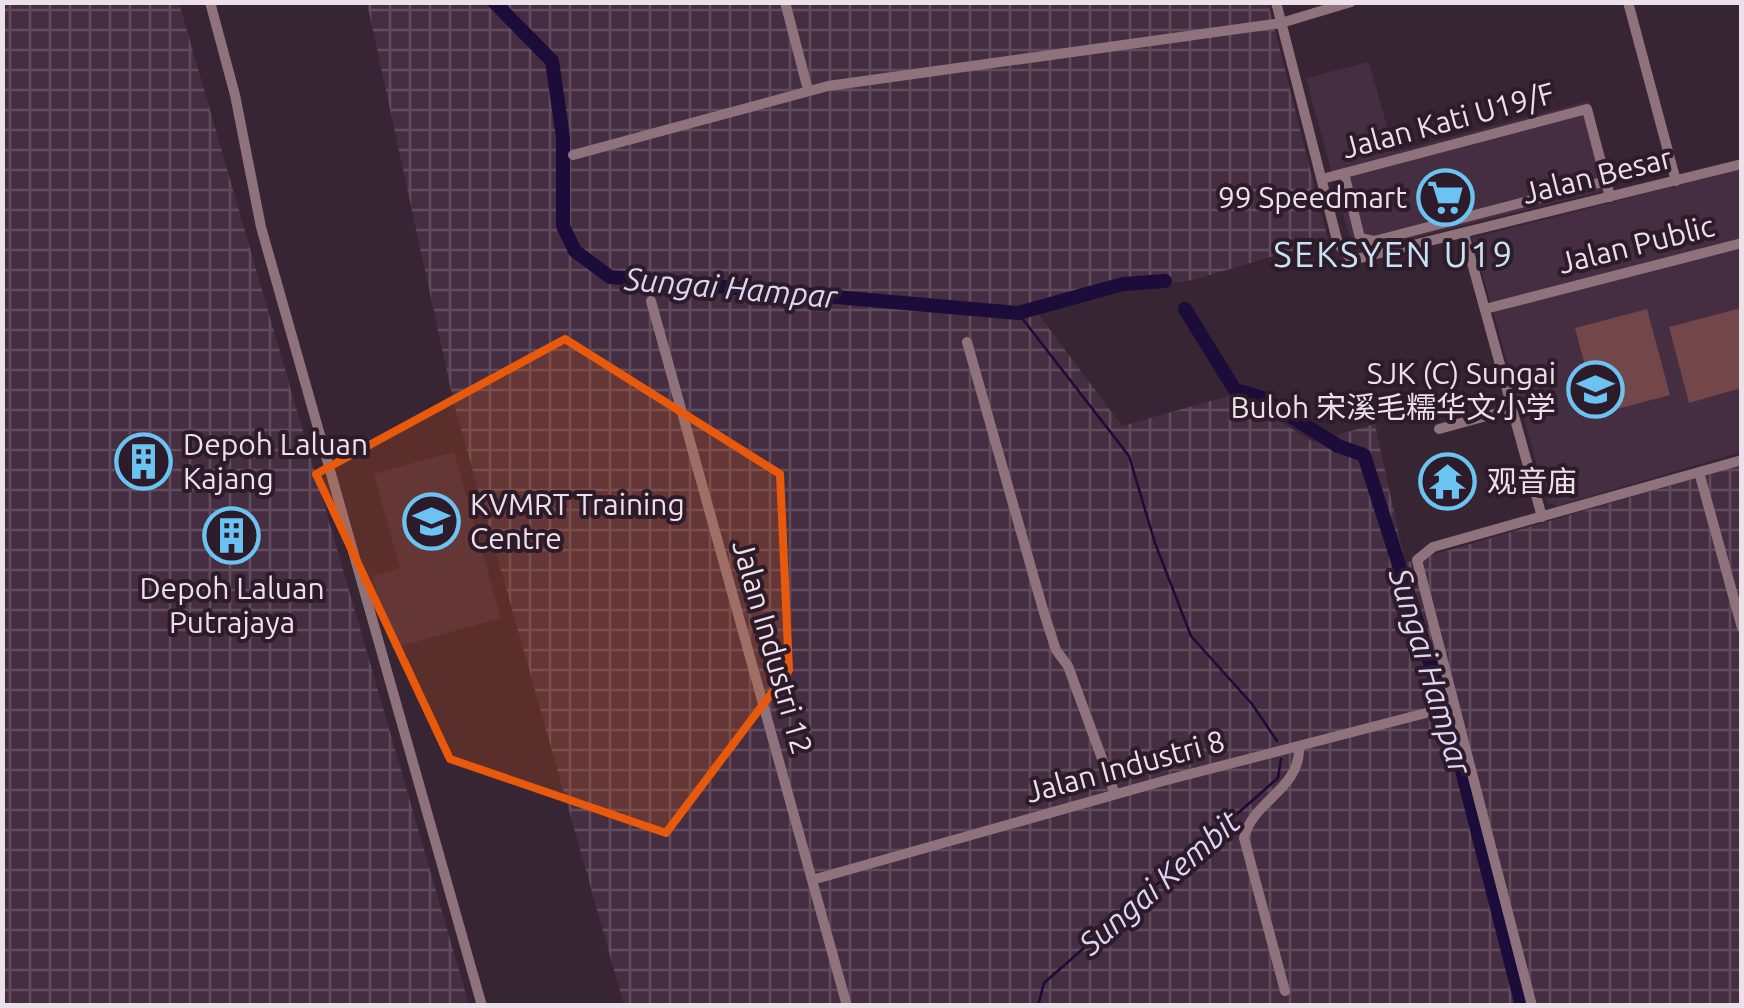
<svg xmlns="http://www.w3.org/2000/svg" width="1744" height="1008" font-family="Ubuntu,'Noto Sans SC',sans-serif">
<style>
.built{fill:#452e41}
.industrial{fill:url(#industrial-grid)}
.green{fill:#73464a}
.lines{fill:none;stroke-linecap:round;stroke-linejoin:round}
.stream{stroke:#1b0c39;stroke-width:2.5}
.river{stroke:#1b0c39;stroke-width:14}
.minor{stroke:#8e737d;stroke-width:10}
.marked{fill:#e8590c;fill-opacity:0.2;stroke:#e8590c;stroke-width:8;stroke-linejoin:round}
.labels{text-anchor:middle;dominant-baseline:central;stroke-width:8;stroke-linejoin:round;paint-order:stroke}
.street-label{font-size:30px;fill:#ece0e9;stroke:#2d1b2a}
.poi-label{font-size:30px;fill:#ece0e9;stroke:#2d1b2a;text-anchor:start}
.water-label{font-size:32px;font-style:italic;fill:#dbd6f6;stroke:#2d1b2a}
.quarter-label{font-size:35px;letter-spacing:2.5px;fill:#c5e3f4;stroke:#2d1b2a}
</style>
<defs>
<pattern id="industrial-grid" width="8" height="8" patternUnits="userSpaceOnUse" patternTransform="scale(2.5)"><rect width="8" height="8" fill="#452e41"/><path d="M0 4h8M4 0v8" fill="none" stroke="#604c5c"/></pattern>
</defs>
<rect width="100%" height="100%" fill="#382534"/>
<path class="built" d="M 1369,62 L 1394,152 L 1589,101 L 1615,188 L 1371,248 L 1351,243 L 1306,78 Z
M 1741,169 L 1741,452 L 1557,506 L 1548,503 L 1472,238 Z
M 454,452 L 501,618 L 393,648 L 372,576 L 400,568 L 374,474 Z"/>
<path class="industrial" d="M 2,3 L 179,3 L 469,1005 L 3,1005 Z
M 367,3 L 1268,3 L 1328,240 L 1193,280 L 1120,291 L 1038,314 L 1122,426 L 1235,394 L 1313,442 L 1375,424 L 1405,563 L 1741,465 L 1741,1005 L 624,1005 L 454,404 Z"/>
<path class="green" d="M 1741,308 L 1741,388 L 1689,403 L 1669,327 Z
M 1647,309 L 1670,395 L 1598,414 L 1575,328 Z"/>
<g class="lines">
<path class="stream" d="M 1018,313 L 1129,456 L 1155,543 L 1191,636 L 1252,704 L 1277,741
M 1038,1006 L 1044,983 L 1278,778 L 1281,759"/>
<path class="river" d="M 494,2 L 552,61 L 563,137 L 563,226 L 575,251 L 610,277 L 1018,313 L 1123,284 L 1165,281
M 1185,309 L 1235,390 L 1260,397 L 1338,446 L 1364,455 L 1453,735 L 1522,1006"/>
<path class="minor" d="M 210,2 L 235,95 L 261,227 L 482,1006
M 785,2 L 808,90
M 1276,2 L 1338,244 L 1352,260 L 1742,164
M 1628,2 L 1676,181
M 573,155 L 828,86 L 1281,23 L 1351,2
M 1344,173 L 1360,238 L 1374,241 L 1606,181
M 1322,179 L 1587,109 L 1610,197
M 1464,234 L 1542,517
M 651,301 L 847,1006
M 1485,309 L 1742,243
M 967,342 L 1044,613 L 1056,650 L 1068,666 L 1115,794
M 1439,429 L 1512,409
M 1699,472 L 1742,628
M 812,880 L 1163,781 L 1453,706
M 1285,991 L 1244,838 C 1252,801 1301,789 1299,747
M 1532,1006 L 1417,560 L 1433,547 L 1742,460"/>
</g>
<path class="marked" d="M 565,339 L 780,474 L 789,670 L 666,833 L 450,759 L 316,474 Z"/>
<defs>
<symbol id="supermarket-ring" viewBox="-11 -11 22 22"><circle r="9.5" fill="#2d1b2a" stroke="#6ac3f1" stroke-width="1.5"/><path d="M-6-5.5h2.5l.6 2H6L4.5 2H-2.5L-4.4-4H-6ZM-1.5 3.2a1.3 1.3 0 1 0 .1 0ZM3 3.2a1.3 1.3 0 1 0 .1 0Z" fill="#6ac3f1"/></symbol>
<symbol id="school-ring" viewBox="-11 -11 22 22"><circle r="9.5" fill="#2d1b2a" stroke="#6ac3f1" stroke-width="1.5"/><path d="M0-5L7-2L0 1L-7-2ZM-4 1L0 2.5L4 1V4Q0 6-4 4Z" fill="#6ac3f1"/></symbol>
<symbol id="building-ring" viewBox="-11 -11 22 22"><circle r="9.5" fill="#2d1b2a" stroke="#6ac3f1" stroke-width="1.5"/><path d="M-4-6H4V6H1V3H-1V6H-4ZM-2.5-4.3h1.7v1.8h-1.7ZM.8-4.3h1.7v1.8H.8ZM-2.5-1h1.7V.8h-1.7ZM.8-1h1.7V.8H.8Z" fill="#6ac3f1"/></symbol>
<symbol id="temple-ring" viewBox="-11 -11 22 22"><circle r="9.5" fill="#2d1b2a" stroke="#6ac3f1" stroke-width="1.5"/><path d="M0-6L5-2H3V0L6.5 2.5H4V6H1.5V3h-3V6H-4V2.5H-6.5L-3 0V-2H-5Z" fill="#6ac3f1"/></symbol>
</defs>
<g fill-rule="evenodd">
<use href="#supermarket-ring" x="1414" y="166" width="63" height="63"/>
<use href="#school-ring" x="1564" y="358" width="63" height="63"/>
<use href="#building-ring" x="112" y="430" width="63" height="63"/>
<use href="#temple-ring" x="1416" y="450" width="63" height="63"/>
<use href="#school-ring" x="400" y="490" width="63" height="63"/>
<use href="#building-ring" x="200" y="504" width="63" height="63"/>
</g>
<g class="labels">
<g class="street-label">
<text transform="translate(1448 120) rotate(-15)">Jalan Kati U19/F</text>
<text transform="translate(1597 175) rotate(-14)">Jalan Besar</text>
<text transform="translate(1636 244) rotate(-14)">Jalan Public</text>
<text transform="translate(773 647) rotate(74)">Jalan Industri 12</text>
<text transform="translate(1125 766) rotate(-15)">Jalan Industri 8</text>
</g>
<g class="poi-label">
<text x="1407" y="197" text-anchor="end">99 Speedmart</text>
<text x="1556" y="373" text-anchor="end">SJK (C) Sungai<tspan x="1556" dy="34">Buloh 宋溪毛糯华文小学</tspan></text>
<text x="183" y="444">Depoh Laluan<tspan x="183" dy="34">Kajang</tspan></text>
<text x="1487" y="481">观音庙</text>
<text x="470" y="504">KVMRT Training<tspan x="470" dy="34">Centre</tspan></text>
<text x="232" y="588" text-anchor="middle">Depoh Laluan<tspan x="232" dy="34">Putrajaya</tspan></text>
</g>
<g class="water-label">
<text transform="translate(731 287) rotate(5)">Sungai Hampar</text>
<text transform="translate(1431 671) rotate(73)">Sungai Hampar</text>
<text transform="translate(1159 882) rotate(-41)">Sungai Kembit</text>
</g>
<g class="quarter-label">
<text x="1394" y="254">SEKSYEN U19</text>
</g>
</g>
<rect width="1744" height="1008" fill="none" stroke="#ece0e9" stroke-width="10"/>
</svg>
